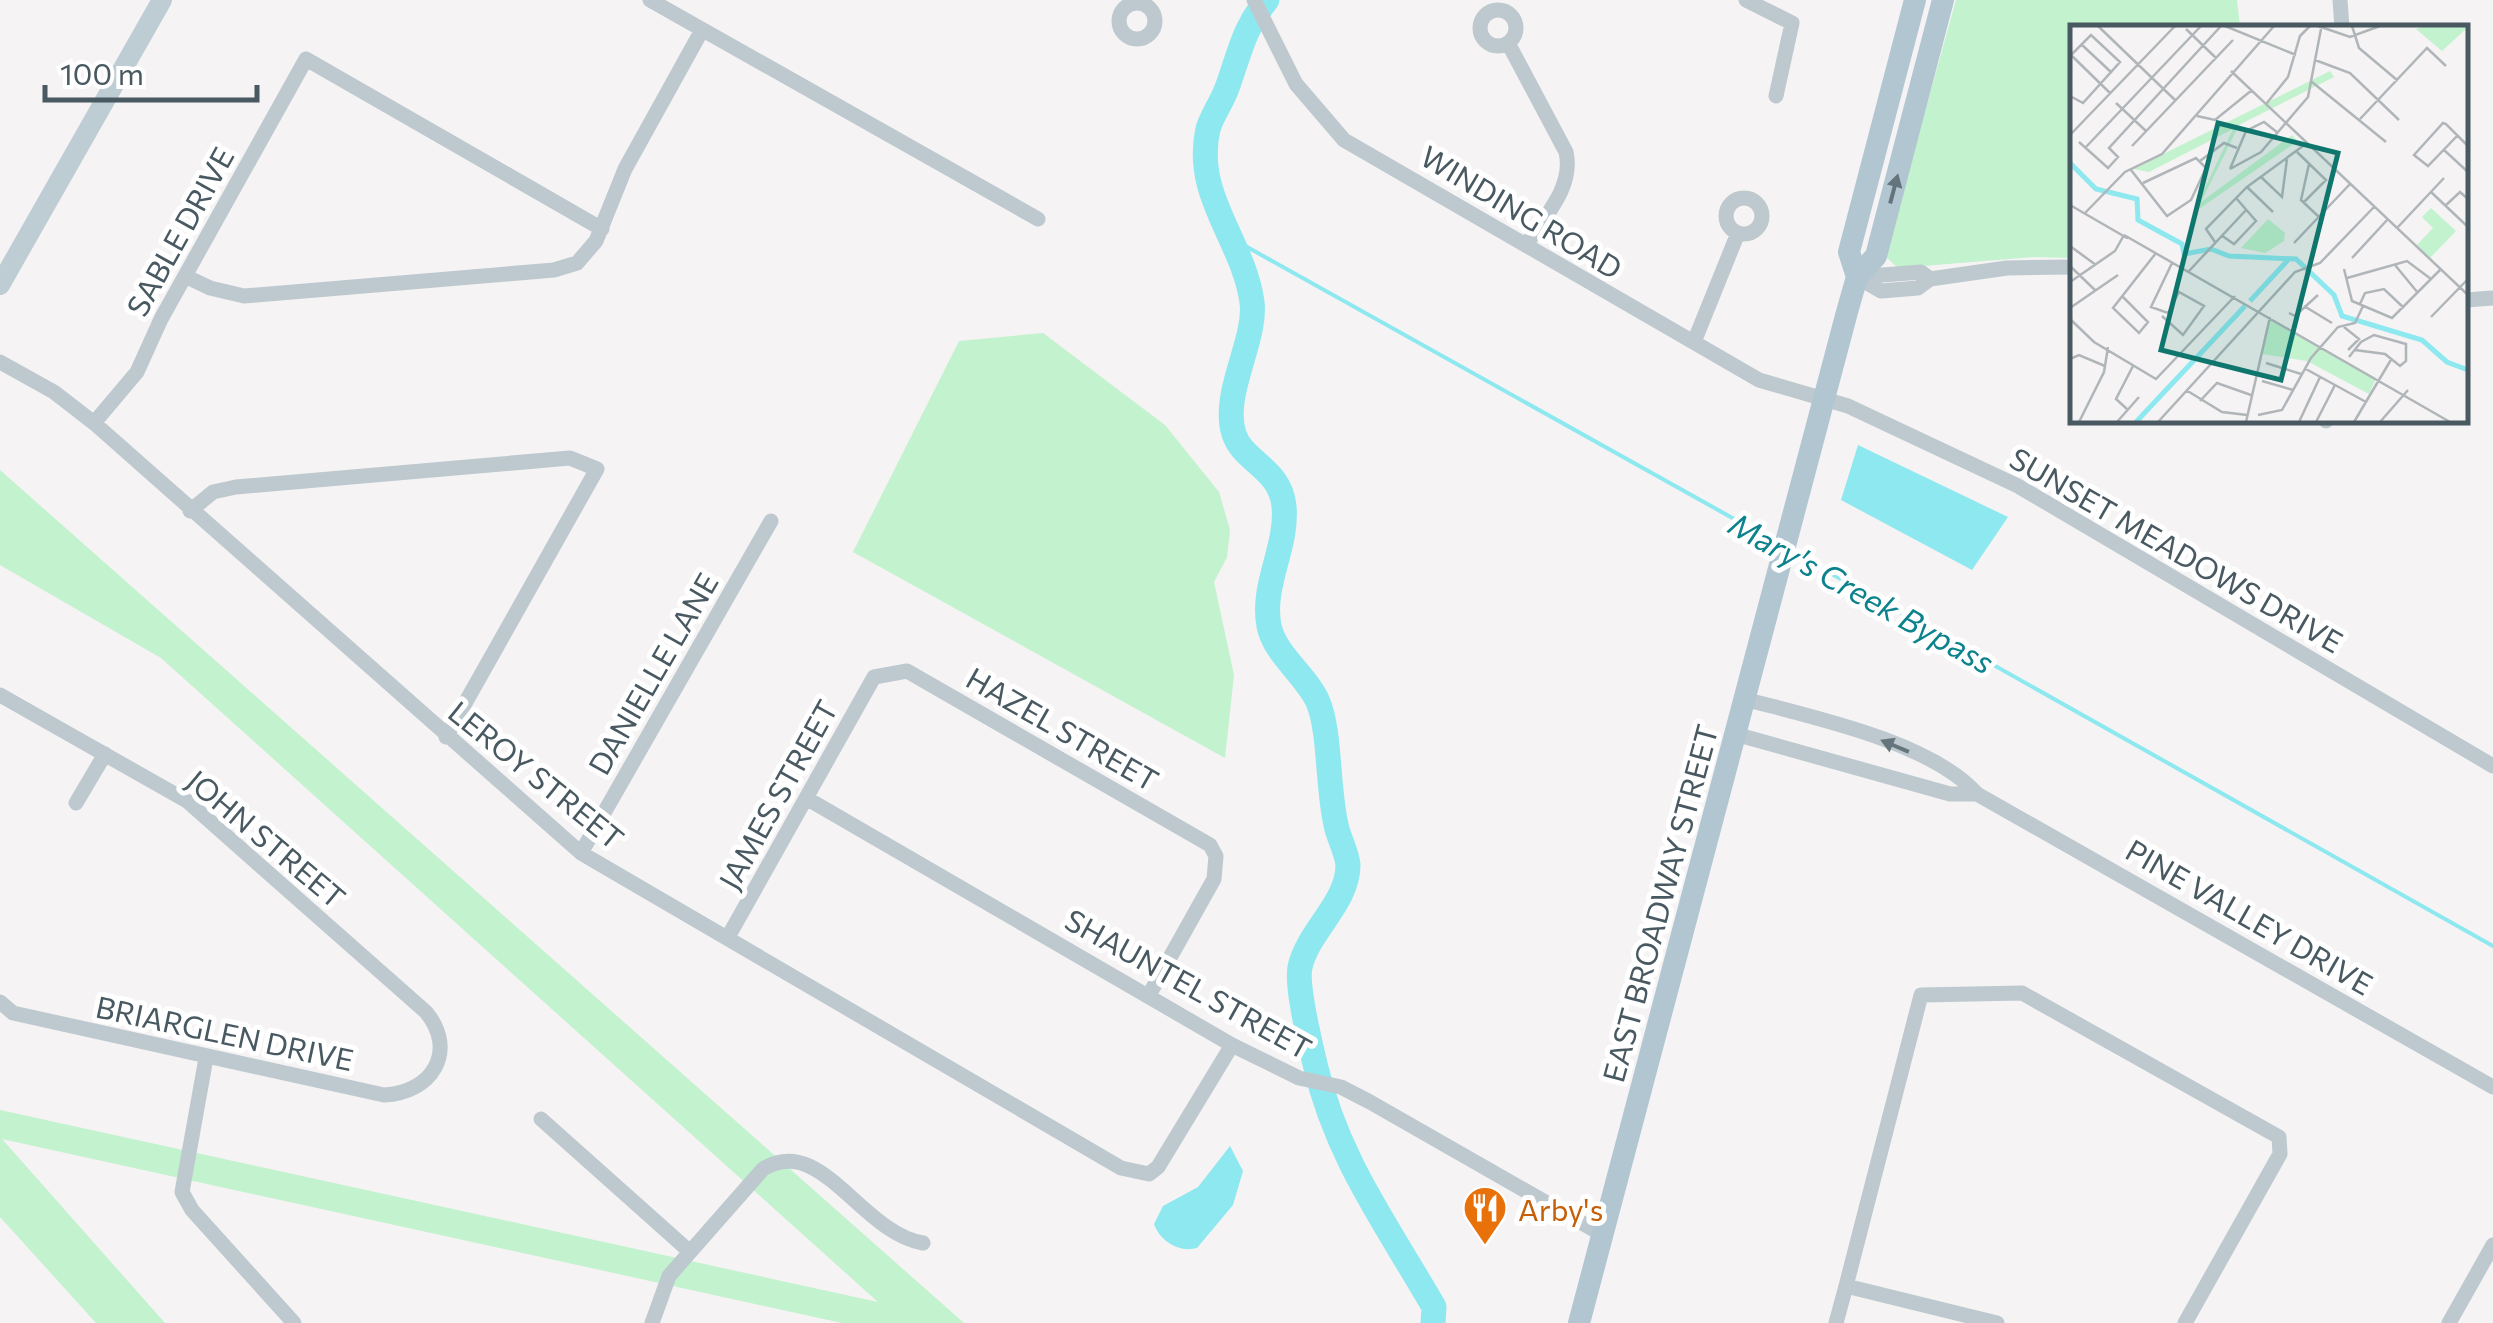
<svg xmlns="http://www.w3.org/2000/svg" width="2493" height="1323" font-family="Commissioner,sans-serif">
<style>
.green{fill:#c2f2ce}
.water{fill:#8ee8ef}
.lines{fill:none;stroke-linecap:round;stroke-linejoin:round}
.stream{stroke:#8ee8ef;stroke-width:4}
.river{stroke:#8ee8ef;stroke-width:25}
.street{stroke:#bdc9cf;stroke-width:15}
.secondary{stroke:#beccd4;stroke-width:20}
.primary{stroke:#b2c6d1;stroke-width:22}
.oneway{fill:#63747d}
.oneway2{fill:#66757c}
.labels{text-anchor:middle;dominant-baseline:central;stroke-width:10;stroke-linejoin:round;paint-order:stroke}
.street-label{font-size:30px;fill:#495961;stroke:#fff}
.food-label{font-size:30px;fill:#c56008;stroke:#fff;text-anchor:start}
.water-label{font-size:32px;font-style:italic;fill:#0b828c;stroke:#fff}
.inset-river{fill:none;stroke:#8ee8ef;stroke-width:5}
.inset-road{fill:none;stroke:#b0b5b9;stroke-width:2.5}
.view{fill:#0f766e;fill-opacity:0.15;stroke:#0f766e;stroke-width:5}
.inset-edge{fill:none;stroke:#495961;stroke-width:5}
</style>
<rect width="100%" height="100%" fill="#f5f3f3"/>
<path class="green" d="M 1956,0 L 2237,0 L 2240,27 L 2073,28 L 2073,258 L 2034,257 L 1898,268 L 1885,256 Z
M 1043,333 L 1165,425 L 1219,492 L 1230,530 L 1227,557 L 1214,582 L 1234,675 L 1225,758 L 853,552 L 959,341 Z
M 0,470 L 964,1323 L 842,1323 L 2,1139 L 165,1323 L 96,1323 L 0,1217 L 0,1110 L 878,1302 L 161,658 L 0,565 Z"/>
<path class="water" d="M 1858,445 L 2008,517 L 1972,570 L 1841,500 Z
M 1230,1146 L 1243,1171 L 1233,1205 L 1197,1248 C 1179,1253 1160,1241 1154,1224 L 1163,1206 L 1198,1187 Z"/>
<g class="lines">
<path class="stream" d="M 1231,238 L 1779,544
M 1791,551 L 2493,946"/>
<path class="river" d="M 1267,0 C 1244,27 1239,55 1227,88 C 1222,102 1212,115 1208,129 C 1193,196 1243,239 1252,302 C 1257,340 1221,394 1234,434 C 1243,462 1280,468 1284,506 C 1288,547 1261,585 1269,626 C 1275,655 1307,676 1318,702 C 1331,733 1327,792 1337,829 C 1340,840 1347,854 1348,865 C 1348,903 1308,931 1300,967 C 1296,987 1310,1042 1315,1064 C 1337,1159 1387,1225 1434,1307 L 1433,1323"/>
<path class="street" d="M 650,0 L 1038,219
M 1254,0 L 1296,84 L 1344,140 L 1759,380 L 1848,406 L 2018,486 L 2493,766
M 1746,0 L 1792,23 L 1776,96
M 2340,0 L 2342,28
M1119 21a18 18 0 1 1 36 0a18 18 0 1 1-36 0Z
M1480 28a18 18 0 1 1 36 0a18 18 0 1 1-36 0Z
M 1508,43 L 1566,152 C 1574,187 1545,216 1526,245
M1726 216a18 18 0 1 1 36 0a18 18 0 1 1-36 0Z
M 185,276 L 210,288 L 244,296 L 554,270 L 577,263 L 596,241 L 625,169 L 702,30
M 1857,277 L 1881,291 L 1918,288 L 1930,279 L 2007,268 L 2073,267
M 1857,277 L 1921,272 L 1930,279
M 2466,300 L 2493,298
M 1694,342 L 1738,233
M 0,362 L 54,392 L 94,423 L 581,853 L 1121,1168 L 1149,1174 L 1158,1167 L 1232,1045
M 2326,421 L 2326,420
M 94,423 L 137,372 L 161,319 L 306,59 L 602,229
M 190,511 L 213,492 L 236,487 L 570,458 L 597,469 L 446,737
M 0,695 L 187,801 L 426,1012 C 458,1051 432,1093 384,1095 L 13,1013 L 0,1002
M 1744,699 C 1812,717 1931,742 1977,794 L 2493,1087
M 1735,734 L 1950,794 L 1977,794
M 806,798 L 1232,1045 L 1299,1078 L 1341,1087 L 1370,1102 L 1603,1235
M 76,803 L 105,754
M 581,853 L 771,521
M 728,937 L 874,677 L 907,671 L 1210,845 L 1216,856 L 1214,879 L 1149,995
M 206,1058 L 182,1192 L 192,1210 L 294,1323
M 541,1119 L 689,1251
M 652,1323 L 669,1276 L 763,1169 C 821,1133 860,1232 923,1243
M 1836,1323 L 1846,1286
M 1997,1323 L 1846,1286 L 1921,995 L 2022,993 L 2279,1137 L 2280,1154 L 2185,1323
M 2449,1323 L 2493,1245"/>
<path class="secondary" d="M 0,285 L 162,0"/>
<path class="primary" d="M 1857,277 L 1849,252 L 1915,0
M 1579,1323 L 1847,312 L 1857,277 L 1876,256 L 1943,0"/>
</g>
<defs><path id="oneway-solid" d="M-6-.8H1V-3.2L6.5 0L1 3.2V.8H-6Z" transform="scale(2.5)"/></defs>
<use class="oneway" href="#oneway-solid" transform="translate(1894 189) rotate(-75)"/>
<use class="oneway2" href="#oneway-solid" transform="translate(1895 746) rotate(-157)"/>
<defs>
<symbol id="restaurant-pin" viewBox="-11 -11 22 30"><path d="M0 17L-7.5 6A9.5 9.5 0 1 1 7.5 6Z" fill="#e8710a" stroke="#fff"/><path d="M-5-6h1v4h1v-4h1v4h1v-4h1v5L-1.5 .5V6h-2V.5L-5-1ZM5-6V6H3V1.5H1.5Q1.5-4 5-6Z" fill="#fff"/></symbol>
</defs>
<g fill-rule="evenodd">
<use href="#restaurant-pin" x="1460" y="1183" width="50" height="68"/>
</g>
<g class="labels">
<g class="street-label">
<text transform="translate(1522 211) rotate(31)">WINDING ROAD</text>
<text transform="translate(179 231) rotate(-61)">SABLE DRIVE</text>
<text transform="translate(2177 549) rotate(30)">SUNSET MEADOWS DRIVE</text>
<text transform="translate(652 673) rotate(-60)">DANIELLE LANE</text>
<text transform="translate(1063 728) rotate(30)">HAZEL STREET</text>
<text transform="translate(537 774) rotate(39)">LEROY STREET</text>
<text transform="translate(777 794) rotate(-61)">JAMES STREET</text>
<text transform="translate(267 838) rotate(40)">JOHN STREET</text>
<text transform="translate(1659 903) rotate(-75)">EAST BROADWAY STREET</text>
<text transform="translate(2250 916) rotate(30)">PINE VALLEY DRIVE</text>
<text transform="translate(1189 983) rotate(29)">SHAUNTEL STREET</text>
<text transform="translate(225 1032) rotate(12)">BRIARGLEN DRIVE</text>
</g>
<g class="food-label">
<text x="1518" y="1208">Arby's</text>
</g>
<g class="water-label">
<text transform="translate(1862 592) rotate(29)">Mary's Creek Bypass</text>
</g>
</g>
<g transform="translate(2070 25)">
<rect width="398" height="398" fill="#f5f3f3"/>
<path d="M 356,1 L 397,1 L 398,2 L 372,26 L 346,4 ZM 260,46 L 264,52 L 169,100 L 131,177 L 222,110 L 228,116 L 123,188 L 163,104 L 79,147 L 63,144 ZM 361,183 L 386,206 L 360,233 L 347,220 L 363,203 L 352,192 ZM 198,194 L 215,208 L 214,216 L 195,228 L 171,223 ZM 200,295 L 306,353 L 299,369 L 237,336 L 192,329 Z" fill="#c2f2ce"/>
<path class="inset-river" d="M 0,138 L 26,164 L 67,174 L 68,195 L 112,219 L 114,229 L 141,224 L 159,231 L 226,234 L 264,270 L 272,291 L 352,315 L 377,337 L 398,345M 180,276 L 218,235M 66,397 L 175,281"/>
<path class="inset-road" d="M 28,1 L 105,75M 155,1 L 226,30M 248,1 L 280,12 L 310,1M 282,1 L 289,23 L 327,55M 116,4 L 146,33M 11,19 L 42,48M 1,30 L 40,68M 0,31 L 21,10 L 50,37 L 13,78 L 0,71M 245,35 L 280,48 L 329,95M 161,46 L 398,270M 242,57 L 316,117M 46,78 L 76,106M 196,79 L 218,52 L 230,11 L 240,1M 127,91 L 145,95 L 182,65M 290,94 L 357,23 L 376,41M 0,110 L 105,1M 387,111 L 358,141 L 344,130 L 373,98 L 376,99 L 398,121M 9,117 L 38,143 L 48,132 L 39,123 L 151,1M 62,121 L 163,15M 15,123 L 131,1M 374,125 L 398,147M 227,127 L 256,155 L 233,178M 130,136 L 154,118 L 167,123M 239,139 L 231,175 L 249,192M 160,144 L 191,127 L 238,72 L 251,4M 160,144 L 176,106 L 194,97 L 208,108M 61,145 L 97,191 L 121,175 L 136,143 L 126,133 L 73,158M 191,152 L 212,172 L 217,134M 177,162 L 203,187M 361,167 L 398,202M 0,180 L 57,213M 375,181 L 390,167 L 398,174M 15,188 L 55,147 L 92,129 L 204,1M 327,203 L 374,153M 54,210 L 380,397M 151,210 L 164,219 L 186,196 L 166,173M 145,217 L 136,204 L 177,162 L 237,118M 224,218 L 280,159M 0,221 L 26,240M 282,233 L 318,194M 325,240 L 348,268M 0,241 L 26,266M 274,244 L 282,276 L 322,293 L 370,245M 119,246 L 177,184M 277,253 L 337,236 L 361,254M 0,257 L 45,226 L 54,210M 53,272 L 78,297 L 69,308 L 43,283 L 86,228M 290,279 L 295,268 L 314,264 L 334,283M 234,281 L 262,298M 0,283 L 48,250M 219,288 L 225,291 L 248,270M 92,291 L 113,310 L 134,281 L 109,267 L 98,288 L 81,282 L 102,238M 361,292 L 398,254M 0,294 L 24,317 L 86,354 L 165,271M 274,302 L 289,314 L 278,325M 279,332 L 291,317 L 304,310 L 336,319 L 336,336 L 330,341 L 315,329 L 285,325M 0,334 L 9,330 L 35,341M 196,338 L 231,349M 234,343 L 296,377M 192,356 L 223,365M 116,365 L 152,387 L 177,390M 130,376 L 147,358 L 181,370M 58,385 L 46,374 L 63,341M 188,390 L 212,385 L 241,333 L 268,302 L 285,298 L 293,281M 9,397 L 34,347 L 38,322M 47,397 L 69,372M 88,397 L 225,247 L 250,238 L 304,182M 176,397 L 200,292M 229,397 L 250,352M 246,397 L 265,360M 284,397 L 322,333M 310,397 L 338,365"/>
<path class="view" d="M 148,98 L 268,128 L 211,355 L 91,325 Z"/>
<rect width="398" height="398" class="inset-edge"/>
</g>
<path d="M45 85v15h212v-15" fill="none" stroke="#495961" stroke-width="5"/>
<text x="60" y="85" font-size="30" fill="#495961" stroke="#ffffff" stroke-width="8" paint-order="stroke">100 m</text>
</svg>
